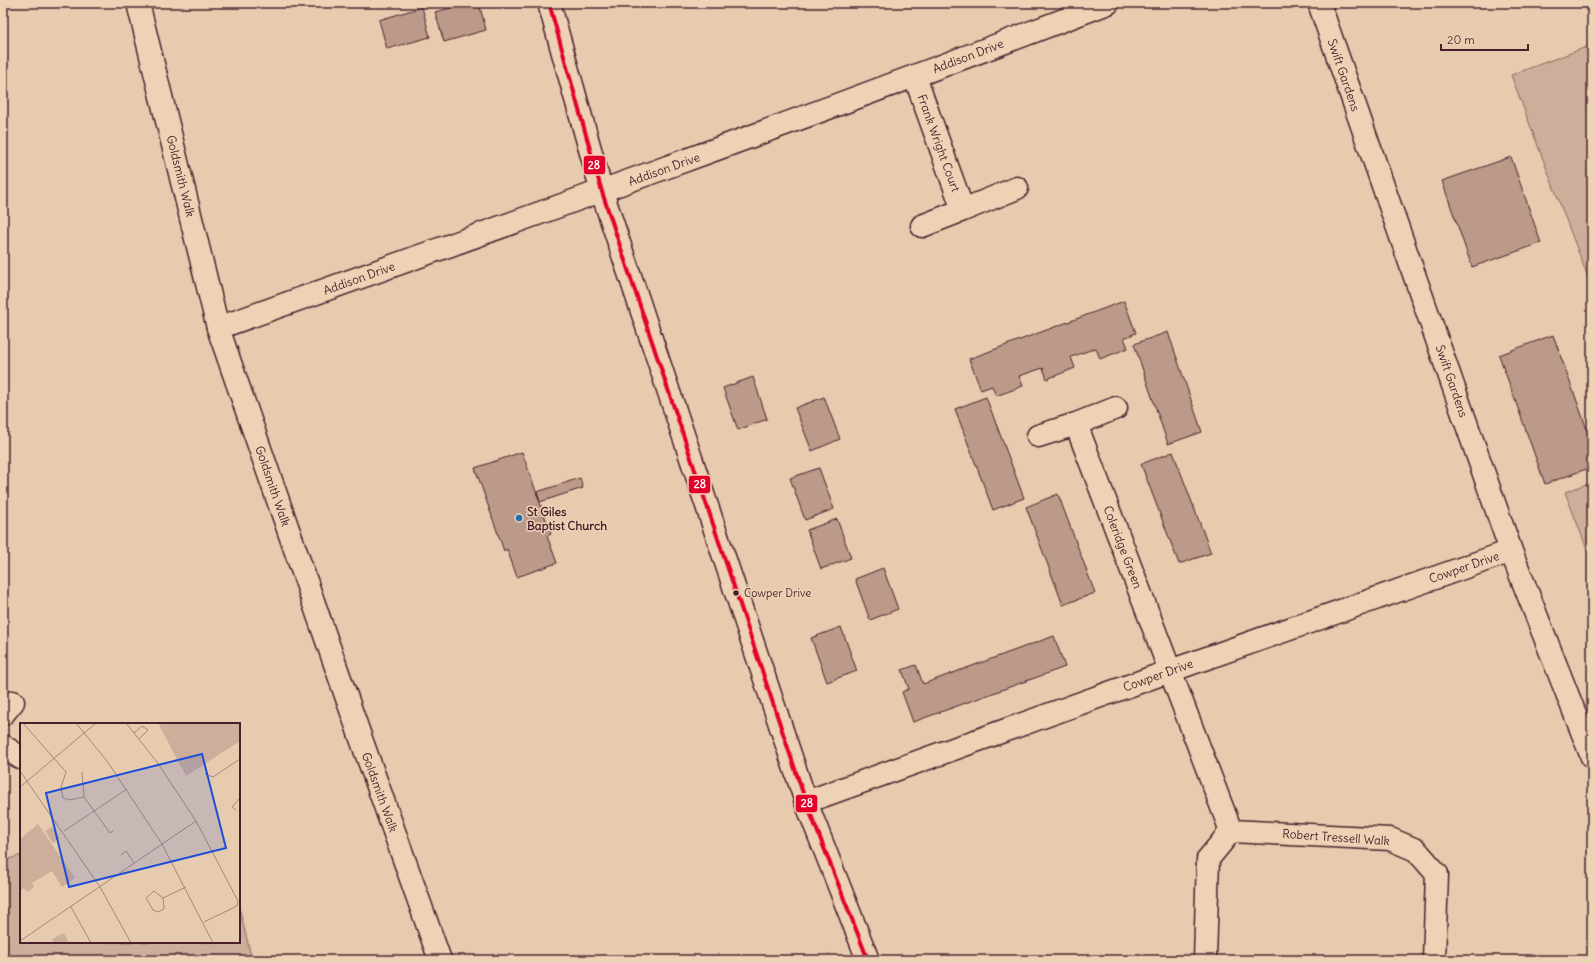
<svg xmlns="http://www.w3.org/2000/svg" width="1595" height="963" font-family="Delius,sans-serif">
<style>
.green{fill:#cdae9a;stroke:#8c6662}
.building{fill:#bb9a8a;stroke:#4a1f2b}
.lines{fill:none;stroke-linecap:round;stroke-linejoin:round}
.minor-casing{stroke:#4a1f2b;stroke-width:25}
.minor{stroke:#eed2b5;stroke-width:22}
.bus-1-casing{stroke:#eed2b5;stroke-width:7}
.bus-1{stroke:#e4002b;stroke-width:4}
.poi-dot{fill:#1f6fb2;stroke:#eed2b5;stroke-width:1.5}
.bus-dot{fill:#4a1f2b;stroke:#eed2b5;stroke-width:1.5}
.labels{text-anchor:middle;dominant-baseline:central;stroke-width:3;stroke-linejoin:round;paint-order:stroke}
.bus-label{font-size:11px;fill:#4a1f2b;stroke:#eed2b5;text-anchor:start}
.street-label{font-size:12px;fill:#4a1f2b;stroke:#eed2b5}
.poi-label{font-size:12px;font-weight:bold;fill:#4a1f2b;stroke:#eed2b5;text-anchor:start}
.inset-road{fill:none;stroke:#a8867a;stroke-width:1}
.view{fill:#1d4ed8;fill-opacity:0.15;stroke:#1d4ed8;stroke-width:2}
.inset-edge{fill:none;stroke:#4a1f2b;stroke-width:2}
.line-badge{stroke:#eed2b5;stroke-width:1.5}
.badge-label{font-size:11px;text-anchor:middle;font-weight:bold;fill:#fff}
</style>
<rect width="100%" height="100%" fill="#e7cbaf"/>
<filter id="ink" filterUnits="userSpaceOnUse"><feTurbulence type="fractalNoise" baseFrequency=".025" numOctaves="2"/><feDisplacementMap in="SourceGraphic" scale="8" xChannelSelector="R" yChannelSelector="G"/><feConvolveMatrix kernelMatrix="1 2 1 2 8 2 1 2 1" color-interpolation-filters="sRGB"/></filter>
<g filter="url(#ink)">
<path class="green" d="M 1592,45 L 1592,288 L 1511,75 Z
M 1592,482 L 1592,562 L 1565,492 Z
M 21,855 L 21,942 L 239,942 L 239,907 L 252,960 L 3,960 L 3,861 Z"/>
<path class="building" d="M 469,3 L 479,3 L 486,30 L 444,42 L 435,12 Z
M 422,7 L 430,37 L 387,49 L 379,20 Z
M 1511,157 L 1541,243 L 1472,267 L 1442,181 Z
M 1124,301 L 1136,333 L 1124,338 L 1128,348 L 1100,359 L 1096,348 L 1071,357 L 1075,368 L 1047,379 L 1043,368 L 1019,376 L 1023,386 L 996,396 L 992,386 L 981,390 L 969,359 Z
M 1168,332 L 1202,432 L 1168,444 L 1134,344 Z
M 1553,335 L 1592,443 L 1592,467 L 1545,484 L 1499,355 Z
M 753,377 L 767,419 L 738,430 L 723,388 Z
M 824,397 L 840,439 L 812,451 L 795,408 Z
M 986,397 L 1024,498 L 993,510 L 955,409 Z
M 522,452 L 551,534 L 547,536 L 557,563 L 517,577 L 507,549 L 504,551 L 475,468 Z
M 1173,452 L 1211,553 L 1179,564 L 1141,464 Z
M 819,468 L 834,509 L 805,520 L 790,478 Z
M 580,478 L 583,488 L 540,502 L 537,492 Z
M 1058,494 L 1095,593 L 1063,605 L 1026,507 Z
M 837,519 L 851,558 L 821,569 L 807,530 Z
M 883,568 L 898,609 L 870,620 L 855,579 Z
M 841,627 L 857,671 L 827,682 L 811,638 Z
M 1054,636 L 1065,667 L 913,722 L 902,692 L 909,689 L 902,670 L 916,665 L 923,684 Z"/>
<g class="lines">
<defs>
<path id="minor" d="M 138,3 L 218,328 L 359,733 L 440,960
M 549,3 L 602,192 L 806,802 L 868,960
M 1319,3 L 1511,551 L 1592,757
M 915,77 L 963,210 L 1017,188
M 922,226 L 963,210
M 218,328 C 516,222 813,116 1108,3
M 1076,424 L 1116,408
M 1038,436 L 1076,424 L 1231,831 L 1390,839 L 1416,850 L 1437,874 L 1434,960
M 3,714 L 13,702
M 3,746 L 21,758
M 806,802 L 1170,671 L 1511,551
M 1205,960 L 1208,859 L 1231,831"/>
</defs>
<use href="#minor" class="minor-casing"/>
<use href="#minor" class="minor"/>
<defs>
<path id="bus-1" d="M 549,3 L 602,192 L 806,802 L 868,960"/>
</defs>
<use href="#bus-1" class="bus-1-casing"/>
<use href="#bus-1" class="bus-1"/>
</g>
</g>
<circle class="poi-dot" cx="519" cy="518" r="4"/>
<circle class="bus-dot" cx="736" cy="593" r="3.5"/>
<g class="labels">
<g class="bus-label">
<text x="744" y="593">Cowper Drive</text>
</g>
<g class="street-label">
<text transform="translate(968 56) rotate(-21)">Addison Drive</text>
<text transform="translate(1344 75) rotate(71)">Swift Gardens</text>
<text transform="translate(939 143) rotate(70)">Frank Wright Court</text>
<text transform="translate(664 169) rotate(-20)">Addison Drive</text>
<text transform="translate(181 176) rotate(76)">Goldsmith Walk</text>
<text transform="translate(359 278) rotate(-20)">Addison Drive</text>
<text transform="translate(1452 381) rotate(71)">Swift Gardens</text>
<text transform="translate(273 486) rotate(71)">Goldsmith Walk</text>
<text transform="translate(1123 547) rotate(69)">Coleridge Green</text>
<text transform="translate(1464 567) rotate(-19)">Cowper Drive</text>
<text transform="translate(1158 675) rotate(-20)">Cowper Drive</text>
<text transform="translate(380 792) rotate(70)">Goldsmith Walk</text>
<text transform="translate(1336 837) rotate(4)">Robert Tressell Walk</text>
</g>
<g class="poi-label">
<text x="527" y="511">St Giles<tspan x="527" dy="14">Baptist Church</tspan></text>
</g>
</g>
<g transform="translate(20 723)">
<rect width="220" height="220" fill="#e7cbaf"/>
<path d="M 138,0 L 220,0 L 220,18 L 166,53 ZM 18,101 L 55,155 L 42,164 L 32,148 L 12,160 L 14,164 L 7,169 L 4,165 L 0,168 L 0,116 ZM 32,104 L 40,115 L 33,120 L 25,108 ZM 44,210 L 49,220 L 34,220 L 32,216 Z" fill="#cdae9a"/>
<path class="inset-road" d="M 3,0 L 46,49 L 41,64 L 43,75 L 49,77 L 64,74 L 90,110 L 93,108M 56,0 L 87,38 L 142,121 L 193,220M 106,0 L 137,39 L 176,98 L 218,178 L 217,183 L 184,199M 114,10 L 122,3 L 128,7 L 119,16M 0,48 L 80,164 L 111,220M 62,49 L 64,74M 185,51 L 193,54 L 220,36M 0,64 L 76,0M 216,87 L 212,84 L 220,75M 44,108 L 107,66M 101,132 L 106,128 L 114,140M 143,175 L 134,168 L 126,175 L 133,187 L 138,189 L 144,186 L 143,175 L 166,164M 51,184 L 71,220M 0,218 L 176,98"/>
<path class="view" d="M 182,31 L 206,125 L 49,164 L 26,70 Z"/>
<rect width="220" height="220" class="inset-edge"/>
</g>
<g class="line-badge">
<rect x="583" y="155" width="23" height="20" rx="4" fill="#e4002b"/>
<rect x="688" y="475" width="23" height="19" rx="4" fill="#e4002b"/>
<rect x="795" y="794" width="23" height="19" rx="4" fill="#e4002b"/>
</g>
<g class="badge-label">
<text x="594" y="169">28</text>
<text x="700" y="488">28</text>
<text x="807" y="807">28</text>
</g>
<rect width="1595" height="963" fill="none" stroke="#eed2b5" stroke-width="16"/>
<rect x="8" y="8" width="1579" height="947" fill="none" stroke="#4a1f2b" stroke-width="1.5" filter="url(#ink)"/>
<path d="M1441 44v6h87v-6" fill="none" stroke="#4a1f2b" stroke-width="2"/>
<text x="1447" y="44" font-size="12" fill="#4a1f2b" stroke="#eed2b5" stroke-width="3" paint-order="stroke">20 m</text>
</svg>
